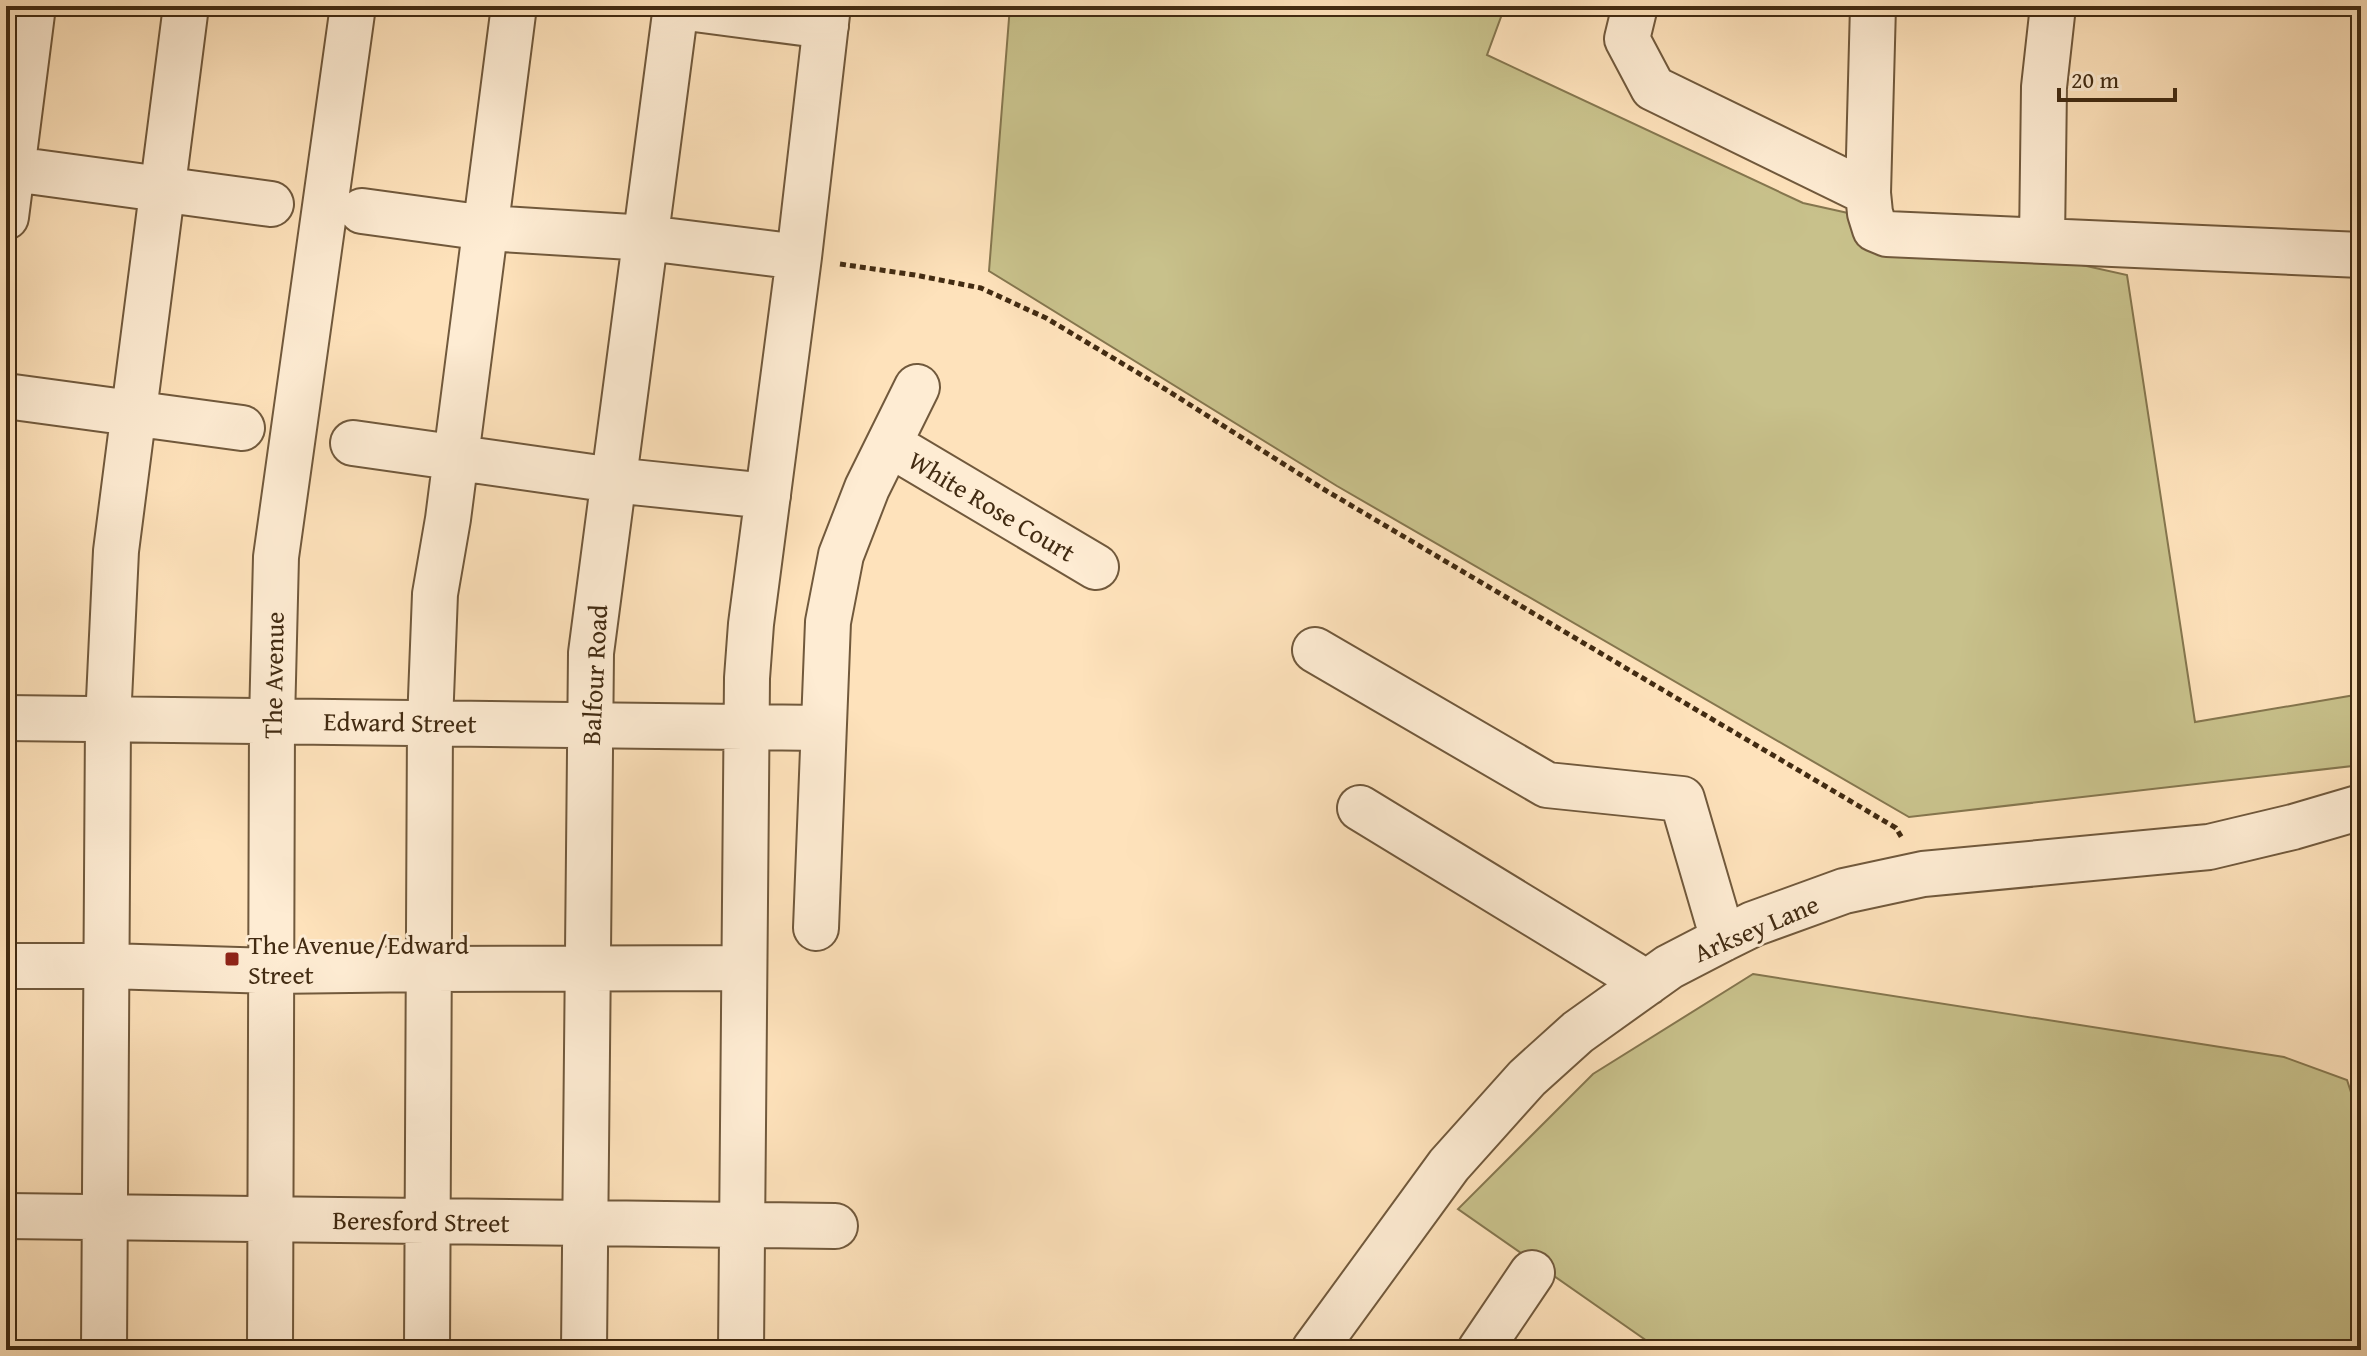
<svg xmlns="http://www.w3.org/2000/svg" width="2367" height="1356" font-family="'Gentium Book Plus',serif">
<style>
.green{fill:#c8c18b;stroke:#85764e;stroke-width:2}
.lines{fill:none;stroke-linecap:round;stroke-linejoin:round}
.minor-casing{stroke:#71593c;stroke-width:48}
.path{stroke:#422b12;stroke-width:5;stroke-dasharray:6 4;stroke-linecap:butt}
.minor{stroke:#feecd3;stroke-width:44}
.poi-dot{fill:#8f2418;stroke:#feecd3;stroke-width:3}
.labels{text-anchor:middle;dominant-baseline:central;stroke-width:6;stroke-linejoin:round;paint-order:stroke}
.street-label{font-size:26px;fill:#422b12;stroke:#feecd3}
.poi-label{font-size:26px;fill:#422b12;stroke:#feecd3;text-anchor:start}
</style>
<rect width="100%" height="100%" fill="#fee2bb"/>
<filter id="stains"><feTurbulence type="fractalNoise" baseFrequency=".0025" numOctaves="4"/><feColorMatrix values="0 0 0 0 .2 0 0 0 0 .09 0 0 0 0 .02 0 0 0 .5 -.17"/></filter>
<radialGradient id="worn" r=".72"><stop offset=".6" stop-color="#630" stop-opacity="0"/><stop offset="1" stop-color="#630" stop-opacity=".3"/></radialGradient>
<path class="green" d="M 1010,6 L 1338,6 L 1349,13 L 1355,6 L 1505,6 L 1487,55 L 1803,203 L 2127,275 L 2195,722 L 2361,694 L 2361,765 L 1909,817 L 1337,486 L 989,271 Z
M 1753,974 L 2284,1057 L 2347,1080 L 2361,1123 L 2361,1242 L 2351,1350 L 1660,1350 L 1458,1209 L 1593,1074 Z"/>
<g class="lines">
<defs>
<path id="minor" d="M 672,6 L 826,26
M 1635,6 L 1627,39 L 1653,88 L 1868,193
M 1873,6 L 1868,193 L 1870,213 L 1875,229 L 1887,234 L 2361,255
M 6,168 L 271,204
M 362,211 L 486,228 L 647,238 L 799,257
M 6,217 L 33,6
M 2042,241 L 2044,87 L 2053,6
M 6,396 L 242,428
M 353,443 L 613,480 L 768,496
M 889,444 L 1096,567
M 1315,650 L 1547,785 L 1682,799 L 1723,939
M 6,718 L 822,728
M 1360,808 L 1647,983
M 816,928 L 828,622 L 841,555 L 867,488 L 917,387
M 6,966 L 107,966 L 271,971 L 429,969 L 744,968
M 6,1216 L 835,1226
M 104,1350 L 108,721 L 116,551 L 186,6
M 270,1350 L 272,721 L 276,557 L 353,6
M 427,1350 L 430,723 L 435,594 L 448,519 L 514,6
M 584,1350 L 591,653 L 676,6
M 741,1350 L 747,678 L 751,624 L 799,257 L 828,6
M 1314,1350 L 1449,1165 L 1527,1078 L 1578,1032 L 1669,967 L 1723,939 L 1753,924 L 1844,891 L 1923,874 L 2209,847 L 2293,827 L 2361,807
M 1480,1350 L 1532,1273"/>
</defs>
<use href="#minor" class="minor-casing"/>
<path class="path" d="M 840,264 L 915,275 L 981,288 L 1046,318 L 1165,389 L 1320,487 L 1896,828 L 1902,838"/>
<use href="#minor" class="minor"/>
</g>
<rect class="poi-dot" x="224" y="951" width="16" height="16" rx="4"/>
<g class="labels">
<g class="street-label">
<text transform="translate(992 506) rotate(31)">White Rose Court</text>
<text transform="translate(273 675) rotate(-89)">The Avenue</text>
<text transform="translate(594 675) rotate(-87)">Balfour Road</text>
<text transform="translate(400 722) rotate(1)">Edward Street</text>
<text transform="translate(1756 928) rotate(-23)">Arksey Lane</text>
<text transform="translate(421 1221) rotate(1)">Beresford Street</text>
</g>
<g class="poi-label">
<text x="248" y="944">The Avenue/Edward<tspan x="248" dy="30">Street</tspan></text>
</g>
</g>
<rect width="2367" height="1356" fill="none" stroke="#fee2bb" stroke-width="32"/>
<rect x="8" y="8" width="2351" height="1340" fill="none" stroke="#422b12" stroke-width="4"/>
<rect x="16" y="16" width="2335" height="1324" fill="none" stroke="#422b12" stroke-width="2"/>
<path d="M2059 88v12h116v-12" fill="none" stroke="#422b12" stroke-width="4"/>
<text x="2071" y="88" font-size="24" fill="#422b12" stroke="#feecd3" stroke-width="6" paint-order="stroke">20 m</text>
<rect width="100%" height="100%" filter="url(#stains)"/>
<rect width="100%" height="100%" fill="url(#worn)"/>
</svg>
